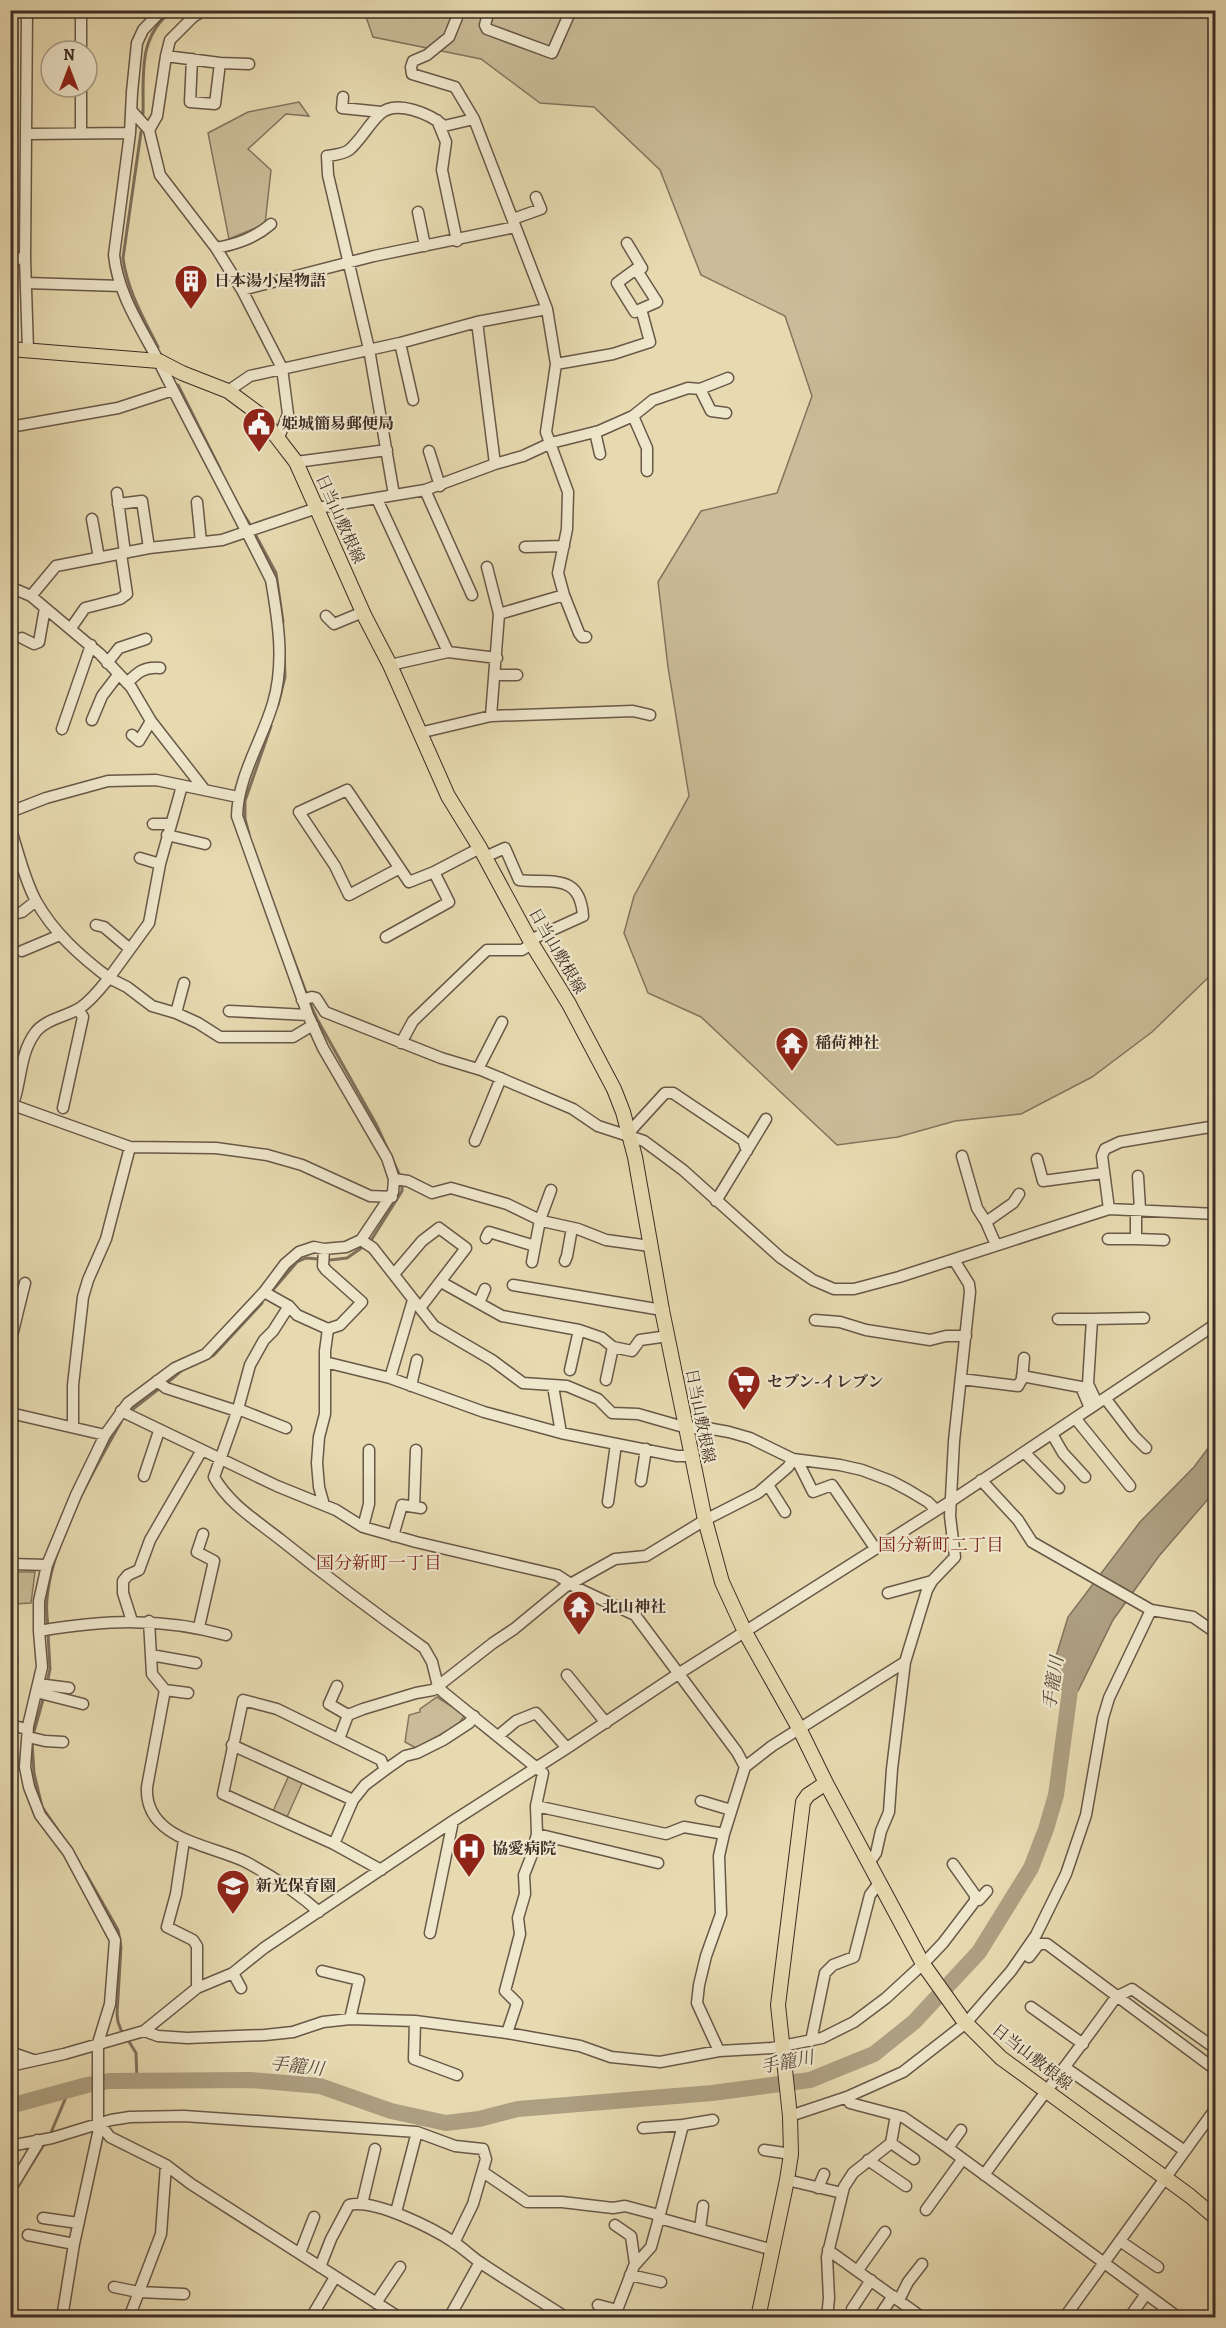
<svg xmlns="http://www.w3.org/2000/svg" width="1226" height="2328" font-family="Alegreya,'Noto Serif JP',serif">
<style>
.green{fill:#cabc98;stroke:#84745e;stroke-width:1.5}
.water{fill:#ad9f81;stroke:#80715c;stroke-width:1.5}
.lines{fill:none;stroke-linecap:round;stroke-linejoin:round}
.stream{stroke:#80715c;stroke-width:3}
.river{stroke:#ad9f81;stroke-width:16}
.minor-casing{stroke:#685848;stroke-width:13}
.major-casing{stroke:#3d2c25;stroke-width:16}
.minor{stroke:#efe7cc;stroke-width:10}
.major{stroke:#e7dab0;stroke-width:14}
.labels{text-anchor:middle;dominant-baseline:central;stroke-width:4.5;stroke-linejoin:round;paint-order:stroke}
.poi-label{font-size:16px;font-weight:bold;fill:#3d2c25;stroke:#efe7cc;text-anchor:start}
.street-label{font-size:16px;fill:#3d2c25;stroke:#efe7cc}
.neighbourhood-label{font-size:18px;fill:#7a1f14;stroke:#efe7cc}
.water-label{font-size:18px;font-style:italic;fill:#59493c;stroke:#efe7cc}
</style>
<rect width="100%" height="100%" fill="#e7dab0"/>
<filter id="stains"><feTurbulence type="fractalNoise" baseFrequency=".00333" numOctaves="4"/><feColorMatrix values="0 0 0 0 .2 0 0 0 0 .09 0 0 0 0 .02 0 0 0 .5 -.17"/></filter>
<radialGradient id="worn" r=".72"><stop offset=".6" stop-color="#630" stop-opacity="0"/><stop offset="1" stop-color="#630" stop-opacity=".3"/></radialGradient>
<path class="green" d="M 364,11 L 1215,11 L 1215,971 L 1152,1032 L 1092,1077 L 1021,1114 L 955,1121 L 898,1137 L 837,1145 L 701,1017 L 648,993 L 624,933 L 634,896 L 689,796 L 668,667 L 658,582 L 701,511 L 777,493 L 812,396 L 785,316 L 701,275 L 660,170 L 594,107 L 540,103 L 481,59 L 373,37 Z
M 299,102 L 309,116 L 286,114 L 248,149 L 271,170 L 265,224 L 229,239 L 208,133 L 248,112 Z
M 11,1572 L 35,1572 L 31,1603 L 14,1604 L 18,1662 L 11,1692 Z
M 437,1697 L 465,1715 L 458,1725 L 416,1748 L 405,1742 L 409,1715 L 420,1712 L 420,1709 Z
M 290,1773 L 304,1779 L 287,1817 L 273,1811 Z"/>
<path class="water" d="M 1215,1439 L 1215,1491 L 1159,1556 L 1113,1620 L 1078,1691 L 1046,1689 L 1068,1617 L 1140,1522 L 1194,1467 Z"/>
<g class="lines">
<path class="stream" d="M 143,114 C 144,74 137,37 173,10
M 141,132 L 123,258 C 127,290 144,319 158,347
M 178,385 L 220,469
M 239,507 L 251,526
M 255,534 L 276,573 L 283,622
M 278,705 L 285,677 L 284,647
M 249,834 L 245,819 L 245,801 L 271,726
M 286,939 L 307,995
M 309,1001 L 317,1019 L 376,1124 L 400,1176
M 272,1291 L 297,1262 L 306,1258 L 330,1260 L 347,1258 L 370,1242 L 402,1191 L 402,1182
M 209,1358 L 214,1355 L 262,1303
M 166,1384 L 181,1371
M 133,1409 L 160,1388
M 48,1627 C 47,1618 46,1608 47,1599 C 52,1541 93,1472 121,1422
M 47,1683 L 50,1669 L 48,1633
M 33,1735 L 44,1696
M 32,1742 L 34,1773 L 42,1807 L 62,1836
M 85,1872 L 118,1930 L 121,1947 L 117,2014 L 118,2022 L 123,2035
M 128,2040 L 136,2053 L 137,2080
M 50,2135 L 69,2090
M 10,2199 L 46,2141"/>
<path class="river" d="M 10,2106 L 87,2085 L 109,2081 L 250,2080 L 320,2086 L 391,2111 L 446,2123 L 479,2119 L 518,2109 L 712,2093 L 810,2080 L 874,2054 L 914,2022 L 979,1952 L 1031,1868 L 1046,1829 L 1056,1795 L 1073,1668"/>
<defs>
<path id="minor" d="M 27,10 L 25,258 L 28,350
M 162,10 L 143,30 L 137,43 L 132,92 L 130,133 L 114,255 C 118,295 142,329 160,364 C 196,436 235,507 271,580 C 278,620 285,663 273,703 C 262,741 238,776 237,816 L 308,1015 L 323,1048 L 387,1158 L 394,1179 L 393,1192 L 361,1240 L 346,1247 L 324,1249 L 314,1247 L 299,1252 L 285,1264 L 264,1292 L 206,1354 L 175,1368 L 128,1403 L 105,1435 L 76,1495 L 47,1565 L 39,1601 L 39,1631 L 42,1667 L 28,1726 L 25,1767 L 29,1787 L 40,1815 L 68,1852 L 115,1940 L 110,2004 L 98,2043 L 98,2122 L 110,2137 L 166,2165 L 191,2184 L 400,2318
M 460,10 L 449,37 L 427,55 L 413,61 L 411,67 L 412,74 L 455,87 L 474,119 L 547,309 L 556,364 L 546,432 L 568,492 L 567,529 L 558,573 L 564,595 L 499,614 L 491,716
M 489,10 L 485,25 L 487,29 L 552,53 L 571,10
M 81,51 L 81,10
M 166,56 L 220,63 L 215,104 L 190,102 L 192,59
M 220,63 L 249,64
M 343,97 L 342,108 L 381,112
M 131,110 L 149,130 L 160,175 L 216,248 L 242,290 L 282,368 L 288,414 L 278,440
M 437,120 L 446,142 L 442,170 L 457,241
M 149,130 L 157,116 L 166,56 L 170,40 L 193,17 L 204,10
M 81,133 L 81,87
M 27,134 L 130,133
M 418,212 L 425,246
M 513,219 L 541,209 L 536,197
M 627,243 L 642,268 L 637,269
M 216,248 C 237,244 255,238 271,224
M 10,259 L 25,258
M 27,283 L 121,286
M 242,290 L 374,256 L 515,227
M 477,322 L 495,464
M 400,343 L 413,400
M 556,364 L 613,354 L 650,342 L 641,309 L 657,302 L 636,269 L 617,283 L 635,312 L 641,309
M 700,389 L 728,378
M 228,391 L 250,376 L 400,343 L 477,322 L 547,309
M 633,416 L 647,448 L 647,471
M 10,427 L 118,408 L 173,390
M 595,432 L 600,454
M 429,451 L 440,486
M 296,462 L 387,450
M 425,490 L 472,595
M 117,493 L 125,553
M 394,495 L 369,349 L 328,175 L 327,156 C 334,155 344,154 349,150 C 361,140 368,125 380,114 C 396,99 430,114 444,126 L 474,119
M 377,499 L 448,652
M 197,502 L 201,542
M 118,504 L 142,501 L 149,548
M 92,519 L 99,558
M 525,547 L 564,546
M 487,567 L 499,614
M 10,587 L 31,596 L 100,654 L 131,687 L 151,721 L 204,789
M 564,595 L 579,633 L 582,637 L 586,637
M 31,596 L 56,566 L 149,548 L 222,540 L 317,508 L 425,490 L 495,464 L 523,456 L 551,443 L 599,431 L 633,416 L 653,400 L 688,388 L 700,389 L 711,411 L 726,413
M 326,616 L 334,624 L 363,612
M 71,628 L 85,608 L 120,599 L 127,594 L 121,554
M 22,638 L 34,644 L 39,642 L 45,608
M 107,663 L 119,648 L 146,639
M 390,665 L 448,652 L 497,658
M 496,675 L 517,675
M 127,683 C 137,673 144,666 160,668
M 92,720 L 102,696 L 118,675
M 62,729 L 91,645
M 419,733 L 491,716 L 633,711 L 650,715
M 132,735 L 139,741 L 151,721
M 182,786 L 160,864 L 149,923 L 109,978 L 127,987 L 152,1006 L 176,1013 L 184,983
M 10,812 L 46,798 L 108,781 L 156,780 L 238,797
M 153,824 L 170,824
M 10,827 C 18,851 24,879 36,901 C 54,933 80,956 109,978 C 100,989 92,1000 80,1008 C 66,1017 45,1019 35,1033 C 18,1056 22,1087 10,1112
M 167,835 L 205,844
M 485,857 L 505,848 L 519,880 C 551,884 580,872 583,916 L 530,940
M 140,858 L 160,864
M 398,869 L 349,895 L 335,866 L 299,812 L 347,790 L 409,882 L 434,872 L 480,848
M 10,915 L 22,912 L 36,901
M 96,925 L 104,927 L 130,949
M 386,937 L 449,902 L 434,872
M 22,951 L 60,935
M 302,1000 L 312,997 L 316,998 L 325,1012 L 441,1058 L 481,1070 L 573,1109 L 598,1126 L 644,1141 L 683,1170 L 781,1258 L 813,1280 L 834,1289 L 854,1289 L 899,1277 L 1109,1209 L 1216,1214
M 229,1011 L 308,1015
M 176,1013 L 198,1023 L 220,1037 L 293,1037 L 313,1025
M 401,1043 L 413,1021 L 487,950 L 522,950 L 532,944
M 478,1069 L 502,1022
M 10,1104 L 130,1147 L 216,1148 L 267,1155 L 302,1165 L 370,1196 L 392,1197
M 63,1108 L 83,1017 L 78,1009
M 628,1136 L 633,1128 L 665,1093 L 673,1093 L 743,1140 L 747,1151
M 475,1141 L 501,1078
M 962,1156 L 977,1208 L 986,1222
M 1037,1159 L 1043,1181 L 1103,1173
M 1138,1176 L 1140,1209
M 394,1179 L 408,1181 L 432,1193 L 451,1188 L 507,1204 L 542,1221 L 578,1229 L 606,1240 L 650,1246
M 716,1201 L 766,1119
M 1109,1209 L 1102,1156 L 1105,1149 L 1120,1142 L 1216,1126
M 1136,1209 L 1136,1239 L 1164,1240
M 486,1238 L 489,1232 L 535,1246
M 1108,1239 L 1136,1239
M 361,1240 L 373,1248 L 434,1326 L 492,1360 L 523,1383 L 567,1386 L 598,1399 L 612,1413 L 638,1414 L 687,1428 L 707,1428 L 729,1432 L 750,1438 L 793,1459 L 840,1465 L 862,1470 L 891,1481 L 908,1490 L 928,1502 L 936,1510
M 996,1245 L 986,1222 L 1013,1203 L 1019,1194
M 565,1261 L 567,1256 L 572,1228
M 532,1262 L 540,1220 L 551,1190
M 394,1274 L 422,1241 L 439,1228 L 466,1248 L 420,1308
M 441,1282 L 502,1316 L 579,1330 L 602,1338 L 613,1347 L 632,1351 L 640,1340 L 668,1336
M 513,1285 L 662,1310
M 264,1292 L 289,1306 L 297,1315 L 328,1329 L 340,1325 L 362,1302 L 326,1270 L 323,1266 L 324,1249
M 10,1303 L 18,1311 L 25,1283
M 479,1303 L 485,1289
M 289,1306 L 273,1331 L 264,1340 L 250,1365 L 238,1409 L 214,1477 C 229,1504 257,1521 281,1540 C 327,1577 375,1613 424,1648 L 432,1662 L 438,1686 L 443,1692 L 543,1773 L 536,1806 L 537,1834 L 531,1857 L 524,1875 L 525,1894 L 518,1918 L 520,1934 L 505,1991 L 517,2003 L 507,2033
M 1058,1319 L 1092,1319 L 1088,1384 L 1097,1403
M 1092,1319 L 1144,1318
M 815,1320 L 840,1322 L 866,1330 L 930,1340 L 946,1336 L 966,1336
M 328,1329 L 325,1351 L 325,1362 L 390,1378 L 484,1412 L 561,1433 L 677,1456 L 691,1456
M 10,1344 L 18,1311
M 570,1370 L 579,1330
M 1022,1376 L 1081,1387 L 1090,1408
M 390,1378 L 413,1300
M 961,1379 L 1018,1386 L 1022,1379 L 1024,1358
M 606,1380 L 613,1347
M 157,1381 L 166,1388 L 237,1411
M 411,1386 L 417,1360
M 553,1386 L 561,1433
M 1105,1398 L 1134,1436 L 1146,1448
M 238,1409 L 286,1428
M 121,1411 L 277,1486 L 336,1510 L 363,1527 L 416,1542 L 557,1575 L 577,1588 L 635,1615 L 737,1752 L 745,1767 L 724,1834 L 719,1856 L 721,1914 L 706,1956 L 699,1985 L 697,2003 L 719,2051
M 10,1413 L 105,1435
M 1075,1418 L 1130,1486
M 73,1427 L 73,1385 L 83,1297 L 88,1280 L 106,1239 L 130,1147
M 1052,1434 L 1063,1453 L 1085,1477
M 1025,1453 L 1059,1488
M 797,1460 L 813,1492 L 832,1485 L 875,1548
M 144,1476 L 159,1431
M 981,1480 L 1018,1520 L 1032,1542 L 1151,1610 L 1193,1617 L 1216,1633
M 641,1481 L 646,1449
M 768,1485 L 785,1512
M 608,1502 L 616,1444
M 324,1505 L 319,1487 L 317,1463 L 319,1437 L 325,1414 L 325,1362
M 414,1507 L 416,1450
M 363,1527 L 369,1504 L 369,1450
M 393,1536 L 402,1505 L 421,1508
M 10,1564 L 47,1565
M 888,1593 L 932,1581
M 132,1621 L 123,1593 L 123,1581 L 128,1575 L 139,1570 L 150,1540 L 202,1450
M 149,1621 L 152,1674 L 165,1690 L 147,1787 C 144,1840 212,1845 246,1862 C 272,1876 297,1892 319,1912
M 199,1627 L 214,1561 L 197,1552 L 203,1534
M 39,1631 C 105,1620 161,1617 226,1635
M 151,1655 L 196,1663
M 567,1675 L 606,1723
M 38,1684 L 69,1688
M 337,1686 L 329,1704 L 348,1715
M 165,1690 L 188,1693
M 36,1692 L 83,1704
M 10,1725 L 27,1729
M 498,1736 L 516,1721 L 536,1713 L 567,1748
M 28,1737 L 45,1741 L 63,1742
M 339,1739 L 348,1715 L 363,1709 L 416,1693 L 433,1690 L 493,1643 L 514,1629 L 565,1587 L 615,1559 L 646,1556 L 705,1520 L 758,1493 L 788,1467 L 793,1459
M 232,1745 L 353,1800
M 745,1767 L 772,1746 L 905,1662 L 927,1590 L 932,1581 L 955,1557 L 950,1516 L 954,1441 L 970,1292 L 969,1284 L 954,1260
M 385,1770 L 405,1756 L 417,1753 L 443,1740 L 469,1723 L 474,1716
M 701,1801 L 731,1810
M 536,1806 L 666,1834 L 684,1827 L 724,1834
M 537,1834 L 658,1863
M 184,1840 L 176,1894 L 167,1927 L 193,1940 L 197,1946 L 197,1988
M 334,1844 L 353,1800 L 365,1785 L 385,1770 L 381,1760 L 277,1709 L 243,1700 L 223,1794 L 334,1844 L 381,1870
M 869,1863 L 876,1853 L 881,1831 L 889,1812 L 892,1769 L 905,1662
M 975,1901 L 979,1900 L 987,1891
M 430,1933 L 453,1821
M 1029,1957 L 1039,1944 L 1047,1944 L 1216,2070
M 322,1971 L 359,1980 L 350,2019
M 233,1973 L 241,1988
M 1031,2007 L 1083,2044
M 415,2021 L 414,2059 L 457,2075
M 144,2031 L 158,2036 L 187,2038 L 265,2035 L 293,2032 L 323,2022 L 350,2019 L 415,2021 L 507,2033 L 580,2046 L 611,2057 L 660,2062 L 719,2051 L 772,2048 L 822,2038 L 854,2022 L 886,1998 L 923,1964 L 943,1943 L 975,1901 L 975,1895 L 953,1864
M 811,2041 L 825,1973 L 833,1965 L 854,1957 L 870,1895 L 879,1883
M 10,2052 L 33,2060
M 10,2066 L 64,2054 L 144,2031 L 197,1988 L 233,1973 L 264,1948 L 453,1821 L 567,1748 L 678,1674 L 951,1501 L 1216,1324
M 1066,2068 L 1185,2151
M 847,2097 L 850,2103 L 903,2117 L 948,2148 L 1179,2318
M 790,2116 L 847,2097 L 903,2072 L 966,2023 L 1011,1971 L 1036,1935 L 1066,1874 L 1086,1815 L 1103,1718 L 1109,1698 L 1151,1610
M 643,2128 L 683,2125
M 891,2143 L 914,2159
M 10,2146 L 52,2138 L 111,2120 L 130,2117 L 184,2116 L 417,2132 L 455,2146 L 483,2149 L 486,2159 L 473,2204 L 454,2243
M 948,2148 L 961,2130
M 764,2150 L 791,2154
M 868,2160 L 906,2186
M 483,2172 L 527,2202 L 562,2202 L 613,2208 L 625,2206 L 655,2214 L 659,2218 L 683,2125 L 713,2120
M 984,2175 C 1027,2115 1073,2058 1116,1997 L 1132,1989 L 1216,2049
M 787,2180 L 842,2193
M 818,2188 L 824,2174
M 10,2190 L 37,2145 L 37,2140
M 362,2204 L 375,2149
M 926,2210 L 962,2160
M 396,2212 L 417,2132
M 43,2218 L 78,2223
M 615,2225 L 631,2236 L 635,2264
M 700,2229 L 703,2206
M 28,2235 L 74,2244
M 1120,2241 L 1158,2267
M 828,2250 L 923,2318
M 300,2253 L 314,2217
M 320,2267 L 331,2239 L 349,2205 C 374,2198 434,2229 455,2243 C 464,2249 472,2257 481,2263 C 509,2282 538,2299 567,2318
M 858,2270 L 885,2232
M 630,2275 L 661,2282
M 114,2287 L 138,2292 L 184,2294
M 899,2300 L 908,2282 L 922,2264
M 376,2303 L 400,2267
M 598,2305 L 617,2310
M 852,2309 L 871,2280
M 312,2316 L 335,2277
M 62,2318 L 74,2244 L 100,2124
M 129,2318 L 161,2234 L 166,2165
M 449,2318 L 480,2262
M 614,2318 L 634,2266 L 651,2247 L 659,2218 L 773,2250
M 827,2318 L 829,2298 L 827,2257 L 844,2187 L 853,2173 L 891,2143 L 896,2115
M 878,2318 L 893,2296
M 1064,2318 L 1216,2108
M 1129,2318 L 1146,2294"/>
<path id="major" d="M 10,349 L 159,361 L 182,373 L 228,391 L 259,414 L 296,462 L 365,617 L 390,665 L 448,796 L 480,848 L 532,944 L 569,1004 L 614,1089 L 623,1112 L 635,1157 L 662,1310 L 705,1520 L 722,1582 L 745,1632 L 800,1730 L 826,1783 L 923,1964 L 963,2020 L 1001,2058 L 1190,2196 L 1216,2218
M 758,2318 L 787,2180 L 791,2154 L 790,2116 L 778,2005 L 803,1802 L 808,1795 L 826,1783"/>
</defs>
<use href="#minor" class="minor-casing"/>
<use href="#major" class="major-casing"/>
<use href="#minor" class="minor"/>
<use href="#major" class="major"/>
</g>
<defs>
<symbol id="building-pin" viewBox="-11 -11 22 30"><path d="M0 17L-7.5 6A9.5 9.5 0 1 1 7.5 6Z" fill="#8f2418" stroke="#efe7cc"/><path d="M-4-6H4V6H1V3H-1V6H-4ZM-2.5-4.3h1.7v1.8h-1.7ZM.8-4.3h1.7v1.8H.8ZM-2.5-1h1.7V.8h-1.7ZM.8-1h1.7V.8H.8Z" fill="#fff"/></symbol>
<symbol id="civic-pin" viewBox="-11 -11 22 30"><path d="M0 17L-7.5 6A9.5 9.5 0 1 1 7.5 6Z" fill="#8f2418" stroke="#efe7cc"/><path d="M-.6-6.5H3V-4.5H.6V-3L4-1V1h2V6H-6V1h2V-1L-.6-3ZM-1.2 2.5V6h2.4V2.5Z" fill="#fff"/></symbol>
<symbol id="temple-pin" viewBox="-11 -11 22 30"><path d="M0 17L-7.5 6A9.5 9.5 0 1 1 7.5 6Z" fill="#8f2418" stroke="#efe7cc"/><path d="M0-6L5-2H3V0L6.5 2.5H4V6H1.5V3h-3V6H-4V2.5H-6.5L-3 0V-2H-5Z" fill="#fff"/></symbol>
<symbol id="supermarket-pin" viewBox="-11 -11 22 30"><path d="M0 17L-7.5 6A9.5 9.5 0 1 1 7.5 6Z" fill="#8f2418" stroke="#efe7cc"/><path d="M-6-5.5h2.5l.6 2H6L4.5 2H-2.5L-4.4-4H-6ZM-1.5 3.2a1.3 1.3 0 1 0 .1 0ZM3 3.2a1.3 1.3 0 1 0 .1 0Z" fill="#fff"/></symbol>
<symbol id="hospital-pin" viewBox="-11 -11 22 30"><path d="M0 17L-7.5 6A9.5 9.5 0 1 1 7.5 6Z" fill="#8f2418" stroke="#efe7cc"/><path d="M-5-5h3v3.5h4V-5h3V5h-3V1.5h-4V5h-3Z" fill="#fff"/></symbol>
<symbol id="school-pin" viewBox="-11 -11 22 30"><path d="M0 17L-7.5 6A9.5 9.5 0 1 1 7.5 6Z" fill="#8f2418" stroke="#efe7cc"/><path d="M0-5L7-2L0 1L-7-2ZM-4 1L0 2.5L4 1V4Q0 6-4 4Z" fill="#fff"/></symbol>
</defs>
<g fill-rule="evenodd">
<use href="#building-pin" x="172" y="262" width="38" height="52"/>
<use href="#civic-pin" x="240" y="405" width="38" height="52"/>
<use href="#temple-pin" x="773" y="1024" width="38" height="52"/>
<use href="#supermarket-pin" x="725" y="1363" width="38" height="52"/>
<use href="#temple-pin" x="560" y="1588" width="38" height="52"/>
<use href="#hospital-pin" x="450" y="1830" width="38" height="52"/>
<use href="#school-pin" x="214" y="1867" width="38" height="52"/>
</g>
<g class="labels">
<g class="poi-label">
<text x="214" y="281">日本湯小屋物語</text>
<text x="282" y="424">姫城簡易郵便局</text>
<text x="815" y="1043">稲荷神社</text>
<text x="767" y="1382">セブン-イレブン</text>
<text x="602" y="1607">北山神社</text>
<text x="492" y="1849">協愛病院</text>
<text x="256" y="1886">新光保育園</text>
</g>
<g class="street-label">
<text transform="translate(340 519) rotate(66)">日当山敷根線</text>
<text transform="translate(557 951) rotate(60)">日当山敷根線</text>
<text transform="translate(700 1416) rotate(79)">日当山敷根線</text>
<text transform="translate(1032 2057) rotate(38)">日当山敷根線</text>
</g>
<g class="neighbourhood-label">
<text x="941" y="1545">国分新町二丁目</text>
<text x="379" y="1563">国分新町一丁目</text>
</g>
<g class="water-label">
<text transform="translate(1053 1683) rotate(-81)">手籠川</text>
<text transform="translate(787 2062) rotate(-11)">手籠川</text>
<text transform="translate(297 2066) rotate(7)">手籠川</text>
</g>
</g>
<rect width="1226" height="2328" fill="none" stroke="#e7dab0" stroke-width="36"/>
<rect x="12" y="12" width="1202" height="2304" fill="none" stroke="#3d2c25" stroke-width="3"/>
<rect x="18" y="18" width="1190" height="2292" fill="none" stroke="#3d2c25" stroke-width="1.5"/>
<g transform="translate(69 69)"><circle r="28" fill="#efe7cc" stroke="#a89c89" stroke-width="1.5"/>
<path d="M0-4.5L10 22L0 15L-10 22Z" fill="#8f2418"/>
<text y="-9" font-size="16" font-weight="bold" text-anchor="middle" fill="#3d2c25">N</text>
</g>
<rect width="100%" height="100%" filter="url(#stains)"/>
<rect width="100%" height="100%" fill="url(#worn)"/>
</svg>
